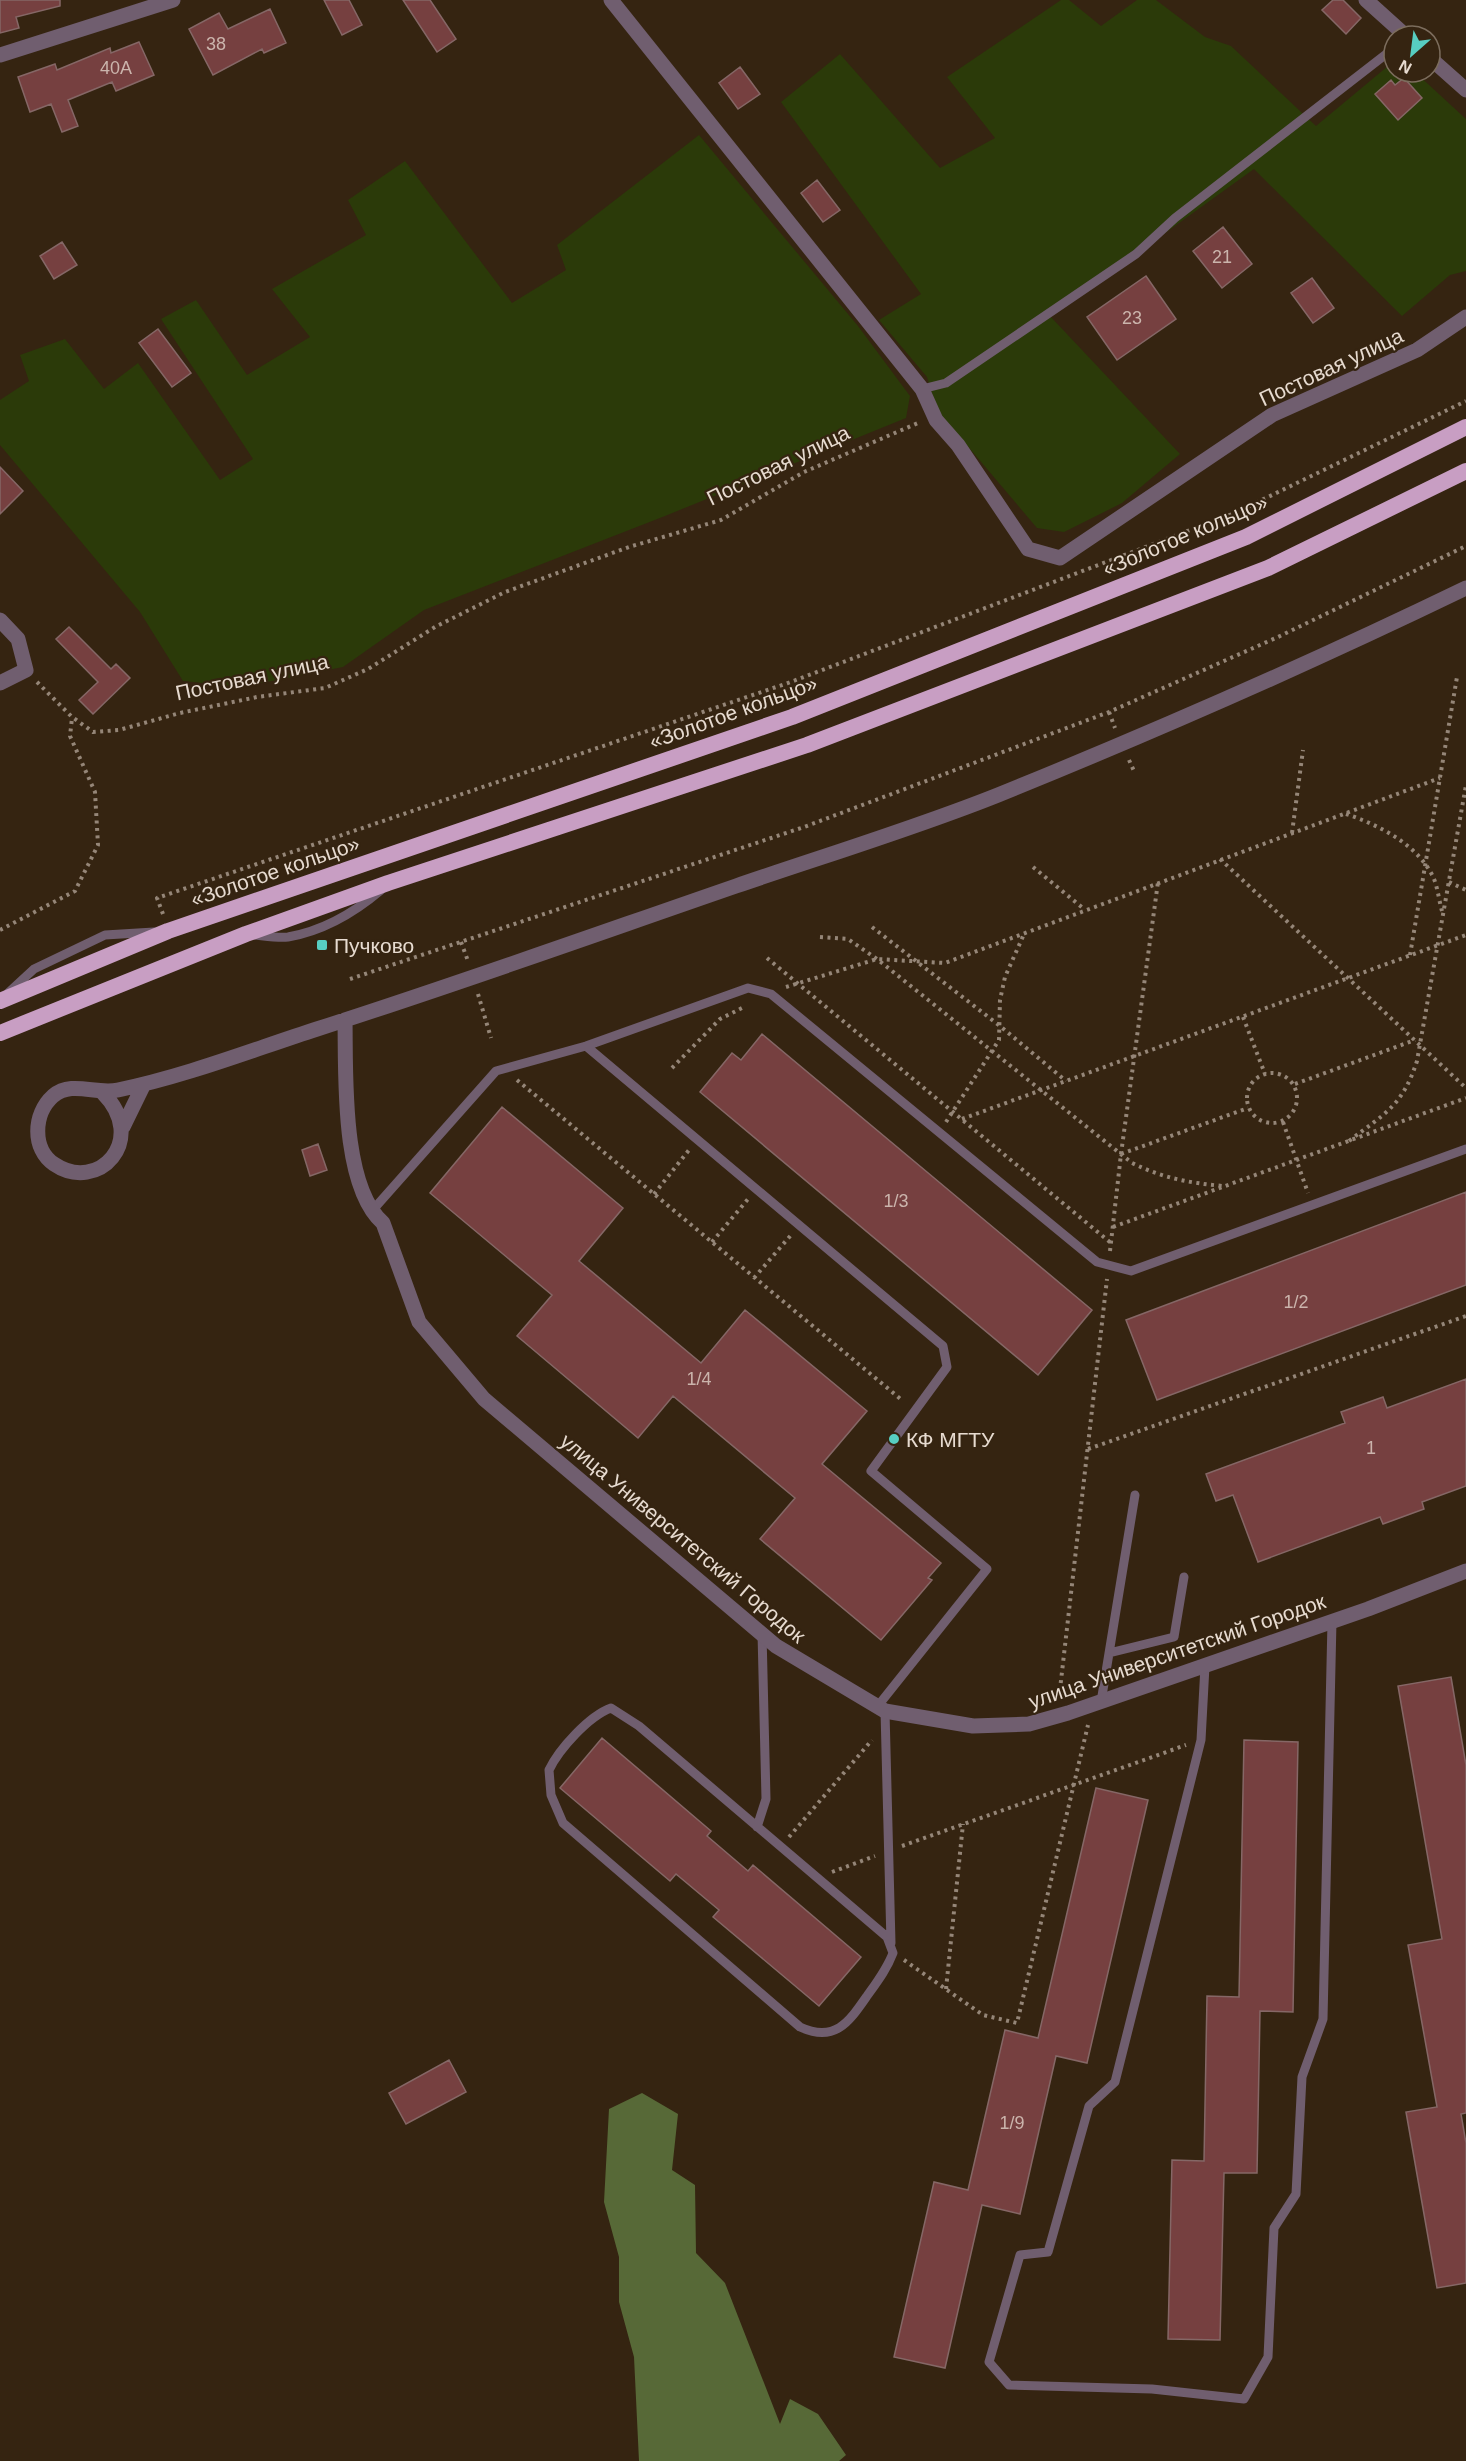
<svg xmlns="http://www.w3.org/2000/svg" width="1466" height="2461" font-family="Arial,sans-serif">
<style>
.green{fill:#2b3a09}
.forest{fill:#576937}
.building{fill:#764040;stroke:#856766;stroke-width:1.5}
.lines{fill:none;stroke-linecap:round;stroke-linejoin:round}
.path{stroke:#958678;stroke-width:4;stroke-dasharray:3 4.5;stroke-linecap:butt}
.service{stroke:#705e6f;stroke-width:9}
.minor{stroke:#705e6f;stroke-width:15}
.trunk{stroke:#c89ec3;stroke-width:16}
.poi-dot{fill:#57cec2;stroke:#352411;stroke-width:2}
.labels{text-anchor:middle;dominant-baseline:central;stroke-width:4.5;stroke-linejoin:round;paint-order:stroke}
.number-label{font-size:18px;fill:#cbb4ac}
.street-label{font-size:21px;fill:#e7dbd0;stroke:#352411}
.poi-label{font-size:21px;fill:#e7dbd0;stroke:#352411;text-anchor:start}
</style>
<rect width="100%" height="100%" fill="#352411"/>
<path class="green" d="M 1061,0 L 1069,0 L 1101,26 L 1137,0 L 1156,0 L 1205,37 L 1231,46 L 1316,126 L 1394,61 L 1394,72 L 1415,72 L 1466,119 L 1466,271 L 1450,275 L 1402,316 L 1254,169 L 1050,316 L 1180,454 L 1122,503 L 1064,532 L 1037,528 L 937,410 L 927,377 L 879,320 L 921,294 L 781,102 L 840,54 L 940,168 L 995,138 L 947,77 Z
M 699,135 L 858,326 L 910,396 L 906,418 L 665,516 L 424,610 L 343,667 L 242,687 L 183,681 L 140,612 L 0,445 L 0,400 L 29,381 L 20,355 L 65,339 L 104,389 L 138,363 L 220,480 L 253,459 L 161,319 L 196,300 L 247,375 L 310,337 L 272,289 L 366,235 L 348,200 L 405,161 L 512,303 L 566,270 L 557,245 Z"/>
<path class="forest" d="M 642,2093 L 678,2114 L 672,2170 L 695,2185 L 696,2253 L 725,2283 L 780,2424 L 790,2399 L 818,2414 L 846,2455 L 839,2461 L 639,2461 L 634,2357 L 619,2302 L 619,2257 L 604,2202 L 609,2109 Z"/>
<path class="building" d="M 0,0 L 60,0 L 60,6 L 16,17 L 19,28 L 0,33 Z
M 324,0 L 349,0 L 362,25 L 342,35 Z
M 403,0 L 430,0 L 456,39 L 437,52 Z
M 1333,0 L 1343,0 L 1361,18 L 1346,34 L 1322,10 Z
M 270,9 L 286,43 L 264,53 L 262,49 L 213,75 L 189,29 L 219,13 L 228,29 Z
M 139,42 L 154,75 L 116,91 L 112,82 L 68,100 L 78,126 L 62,132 L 51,104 L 30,112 L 18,77 L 55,64 L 57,70 L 110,48 L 111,53 Z
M 740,67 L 760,94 L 738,109 L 719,83 Z
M 1404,78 L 1422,98 L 1398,120 L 1375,94 L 1391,80 L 1395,85 Z
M 817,180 L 840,210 L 823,222 L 801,193 Z
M 1223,227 L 1252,264 L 1222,288 L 1193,251 Z
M 62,242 L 77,265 L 54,279 L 40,256 Z
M 1146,276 L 1176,319 L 1117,360 L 1087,317 Z
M 1312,278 L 1334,308 L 1313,323 L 1291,293 Z
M 158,329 L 191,373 L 172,387 L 139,343 Z
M 0,467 L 23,491 L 0,514 Z
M 69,627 L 111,669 L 116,664 L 130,678 L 93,714 L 79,700 L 98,682 L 56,639 Z
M 762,1034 L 1092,1310 L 1038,1375 L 700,1092 L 732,1053 L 741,1060 Z
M 502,1107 L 623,1208 L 579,1261 L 701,1363 L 745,1310 L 867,1411 L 822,1464 L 941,1563 L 928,1578 L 932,1580 L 881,1640 L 760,1539 L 795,1498 L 673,1396 L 638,1438 L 517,1336 L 552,1295 L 430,1193 Z
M 318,1144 L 327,1170 L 310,1176 L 302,1150 Z
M 1466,1192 L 1466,1285 L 1157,1400 L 1126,1320 Z
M 1466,1379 L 1466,1486 L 1422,1502 L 1424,1509 L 1383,1524 L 1380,1517 L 1258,1562 L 1233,1495 L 1216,1501 L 1206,1474 L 1345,1423 L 1341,1412 L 1383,1397 L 1387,1408 Z
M 1451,1677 L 1466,1765 L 1466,2113 L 1461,2114 L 1466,2143 L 1466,2283 L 1437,2288 L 1406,2112 L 1437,2107 L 1408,1945 L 1442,1939 L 1398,1686 Z
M 602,1738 L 711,1831 L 707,1836 L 748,1871 L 753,1865 L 861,1957 L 819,2006 L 713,1917 L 719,1910 L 676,1874 L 670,1881 L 560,1788 Z
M 1244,1740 L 1298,1742 L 1293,2012 L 1260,2011 L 1257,2173 L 1224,2173 L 1220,2340 L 1168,2339 L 1172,2160 L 1204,2161 L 1207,1996 L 1239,1997 Z
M 1096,1788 L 1148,1800 L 1087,2063 L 1056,2056 L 1020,2214 L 982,2205 L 945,2368 L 894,2357 L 934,2182 L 968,2190 L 1005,2030 L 1038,2038 Z
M 449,2060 L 466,2092 L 406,2124 L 389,2093 Z"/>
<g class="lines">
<path class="path" d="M 37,682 L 72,717 L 93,732 L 119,730 L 180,713 L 257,697 L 325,688 L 368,669 L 435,627 L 505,592 L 629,547 L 721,520 L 804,472 L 918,423
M 1109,712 L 1115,728
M 1129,760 L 1134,771
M 1346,814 C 1379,825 1419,845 1434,879 C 1438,889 1439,901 1442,911
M 1292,833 L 1303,750
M 1220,859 L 1466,1088
M 1033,867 L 1084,909
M 1449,882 L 1466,890
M 163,914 L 157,898 L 788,683 L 1235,513 L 1466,401
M 872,927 L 1000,1026 L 1066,1081
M 0,930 L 75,891 L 98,845 L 95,792 L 70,736 L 72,718
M 820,937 L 848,939 L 877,959 L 1132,1163 C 1163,1178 1189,1183 1223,1186
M 461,942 L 468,961
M 1410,955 L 1457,677
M 767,958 L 1111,1243
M 350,979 L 804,827 L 1109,712 L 1278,637 L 1466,546
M 786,987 L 877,959 L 945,963 L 1440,778
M 478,994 L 491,1038
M 1243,1017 L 1265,1074
M 672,1068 L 720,1019 L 744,1007
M1247 1098a25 25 0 1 1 50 0a25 25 0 1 1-50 0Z
M 517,1080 L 903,1401
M 1295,1084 L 1415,1040
M 962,1119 L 1466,935
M 946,1122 L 999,1040 L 1000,1000 L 1005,977 L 1024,934
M 1283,1122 L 1308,1193
M 1349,1141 C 1385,1113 1402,1107 1417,1061 L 1466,785
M 1121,1154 L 1248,1108
M 654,1194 L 689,1150
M 1113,1227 L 1466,1098
M 712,1242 L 748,1199
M 1110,1251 L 1121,1154 L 1158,882
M 754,1278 L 791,1235
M 1088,1449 L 1466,1316
M 1059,1698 L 1107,1279
M 789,1837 L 872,1740
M 902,1846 L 1186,1745
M 832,1872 L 875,1856
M 904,1960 L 983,2015 L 1017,2023 L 1088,1725
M 946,1989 L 963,1824"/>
<path class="service" d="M 922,389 L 946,383 L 1136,254 L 1175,218 L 1394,48
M 255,935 C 265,936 278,938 288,937 C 323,931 355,912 381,890
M 8,993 L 34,969 L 105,935 L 154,932
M 586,1046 L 943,1346 L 947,1367 L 871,1471 L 987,1569 L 877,1707
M 371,1212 L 496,1071 L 586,1046 L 748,988 L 771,994 L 1097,1262 L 1131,1271 L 1466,1149
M 1109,1653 L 1174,1637 L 1184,1577
M 1205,1666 L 1201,1740 L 1115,2082 L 1089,2106 L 1048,2252 L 1020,2255 L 989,2362 L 1009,2385 L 1152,2389 L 1244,2399 L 1268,2357 L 1274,2228 L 1296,2194 L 1302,2077 L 1323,2019 L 1332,1621
M 1101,1702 L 1135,1495
M 611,1708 L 639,1726 L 887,1937 L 893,1953 C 887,1969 877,1982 867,1996 C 849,2022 835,2043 800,2027 L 563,1823 L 551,1795 L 549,1770 C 559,1749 589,1716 611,1708 Z
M 885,1711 L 891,1943
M 757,1827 L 766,1799 L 762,1633"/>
<path class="minor" d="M 611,0 L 922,389 L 936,420 L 958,445 L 1028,549 L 1060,558 L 1272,415 L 1417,350 L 1466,317
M 1366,0 L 1406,36
M 0,55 L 173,0
M 1430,58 L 1466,90
M 0,620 L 18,639 L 26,670 L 0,683
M 345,1020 C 346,1074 341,1186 383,1223 L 419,1322 L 484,1399 L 776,1646 L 885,1711 L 973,1726 L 1029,1724 L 1068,1713 L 1368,1609 L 1466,1571
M 103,1093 C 149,1140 98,1194 54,1164 C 32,1149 33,1114 53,1096 C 72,1080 96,1095 118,1090 C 186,1076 252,1050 317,1029 C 458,984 597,934 736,886 C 823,856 913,829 998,795 C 1156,731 1313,662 1466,588
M 123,1127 L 144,1084"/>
<path class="trunk" d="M 0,1001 L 168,931 L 792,717 L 1246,537 L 1466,427
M 0,1033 L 246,934 L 388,883 L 807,745 L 1268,568 L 1466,471"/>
</g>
<g class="poi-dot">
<rect x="316" y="939" width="12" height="12" rx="3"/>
<circle cx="894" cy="1439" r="6"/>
</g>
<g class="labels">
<g class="number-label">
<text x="216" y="44">38</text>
<text x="116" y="68">40А</text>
<text x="1222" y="257">21</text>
<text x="1132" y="318">23</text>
<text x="896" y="1201">1/3</text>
<text x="1296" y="1302">1/2</text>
<text x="699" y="1379">1/4</text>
<text x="1371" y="1448">1</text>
<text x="1012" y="2123">1/9</text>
</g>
<g class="street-label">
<text transform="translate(1331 367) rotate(-25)">Постовая улица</text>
<text transform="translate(778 465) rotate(-26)">Постовая улица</text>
<text transform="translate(1185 535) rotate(-23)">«Золотое кольцо»</text>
<text transform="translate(252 677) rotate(-12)">Постовая улица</text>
<text transform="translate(733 712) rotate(-20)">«Золотое кольцо»</text>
<text transform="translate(275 871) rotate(-19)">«Золотое кольцо»</text>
<text transform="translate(683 1538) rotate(40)">улица Университетский Городок</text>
<text transform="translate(1177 1651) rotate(-19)">улица Университетский Городок</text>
</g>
<g class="poi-label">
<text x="334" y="945">Пучково</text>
<text x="906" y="1439">КФ МГТУ</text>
</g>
</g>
<g transform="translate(1412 54) rotate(208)"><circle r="28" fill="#352411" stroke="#7c6d5d" stroke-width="1.5"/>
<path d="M0-4.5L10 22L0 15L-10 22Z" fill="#57cec2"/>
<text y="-9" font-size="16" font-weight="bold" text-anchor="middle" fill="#e7dbd0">N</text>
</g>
</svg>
